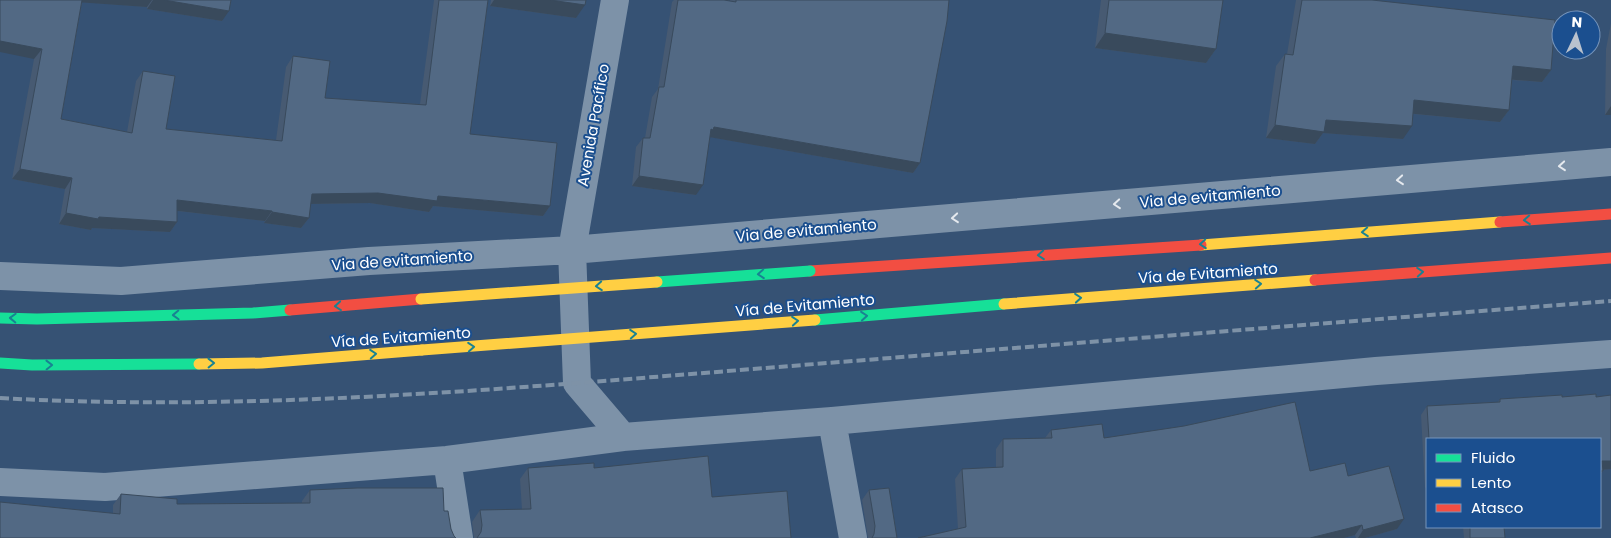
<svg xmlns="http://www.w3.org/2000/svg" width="1611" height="538" font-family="Poppins,sans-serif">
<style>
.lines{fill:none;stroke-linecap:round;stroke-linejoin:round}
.street{stroke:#7d92a8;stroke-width:28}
.fast{stroke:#16e098;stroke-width:11}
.slow{stroke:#ffcf43;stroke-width:11}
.jam{stroke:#f24e42;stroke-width:11}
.rail{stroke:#7e92a7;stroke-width:4;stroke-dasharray:9 4;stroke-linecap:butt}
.fast-bridge{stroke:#16e098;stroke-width:11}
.slow-bridge{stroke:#ffcf43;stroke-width:11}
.wall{fill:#475a72}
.shaded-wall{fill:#394a5c}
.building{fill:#526984;stroke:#394a5c}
.oneway{stroke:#e5e9ee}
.oneway2{stroke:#198292}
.labels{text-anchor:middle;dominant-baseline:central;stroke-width:4;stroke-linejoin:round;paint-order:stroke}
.street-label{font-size:15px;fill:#fff;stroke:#1b4f8f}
</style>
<rect width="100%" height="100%" fill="#365274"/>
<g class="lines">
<path class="street" d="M 615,0 L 572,250 L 577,383 L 623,437
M 0,276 L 121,281 L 369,261 L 572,250 L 1611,162
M 832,421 L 853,538
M 447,460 L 459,538
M 0,482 L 105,487 L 447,460 L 623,437 L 832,421 L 1376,371 L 1611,354"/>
<path class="fast" d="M 0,318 L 37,319 L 253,313 L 290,310
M 815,320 L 1004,304
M 0,363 L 32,365 L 199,364"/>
<path class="slow" d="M 1201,245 L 1500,222
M 1004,304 L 1315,280
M 199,364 L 262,363 L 422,350"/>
<path class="jam" d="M 1500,222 L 1611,214
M 810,271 L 1201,245
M 1315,280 L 1611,258
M 290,310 L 421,299"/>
<path class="rail" d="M 0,398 C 251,412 503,389 753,369 C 1039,346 1325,323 1611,301"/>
<path class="fast-bridge" d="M 657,282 L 810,271"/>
<path class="slow-bridge" d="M 421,299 L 657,282
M 422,350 L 815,320"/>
</g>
<path class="wall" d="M 0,0 L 231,0 L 222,21 L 147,9 L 147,7 L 82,2 L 61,119 L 127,132 L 136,81 L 143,71 L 166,129 L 276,140 L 286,67 L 293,56 L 325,98 L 420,104 L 434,0 L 488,0 L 470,134 L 550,206 L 543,216 L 433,206 L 429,212 L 370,203 L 310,204 L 309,218 L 301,228 L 264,223 L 265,221 L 177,211 L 177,222 L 170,232 L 92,228 L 91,230 L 59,224 L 65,189 L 12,179 L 34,59 Z
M 491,0 L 586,0 L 576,18 L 490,6 Z
M 674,0 L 724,0 L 730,1 L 730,0 L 949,0 L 920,163 L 913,173 L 710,137 L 696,195 L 632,186 L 636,147 L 643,138 L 645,138 L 652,97 L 658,89 L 672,2 Z
M 1101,0 L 1223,0 L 1216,49 L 1206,63 L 1095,48 Z
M 1296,0 L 1372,0 L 1551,70 L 1542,82 L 1512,80 L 1509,110 L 1500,122 L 1413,114 L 1403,139 L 1323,133 L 1315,144 L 1266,138 L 1276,66 L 1285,54 L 1287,54 Z
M 1611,23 L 1611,115 L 1605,115 L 1606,49 Z
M 1596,394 L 1596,397 L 1611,395 L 1611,469 L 1603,470 L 1603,471 L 1600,475 L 1600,439 L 1427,439 L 1427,487 L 1425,488 L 1421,415 L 1427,406 L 1498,402 L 1500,399 L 1562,395 L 1562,397 Z
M 1051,430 L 1310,471 L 1348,476 L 1397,529 L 1365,538 L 1356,538 L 1355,535 L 1344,538 L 918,538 L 958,529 L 955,479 L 962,469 L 996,468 L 996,449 L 1003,439 L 1045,438 Z
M 528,468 L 594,468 L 712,497 L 791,538 L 474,538 L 472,522 L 480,510 L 522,510 L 520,479 Z
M 310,490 L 444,511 L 451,529 L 113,514 L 113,505 L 121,494 L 177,504 L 302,503 L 302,501 Z
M 869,490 L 897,538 L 868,538 L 862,500 Z
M 1463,527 L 1504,527 L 1505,538 L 1464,538 Z"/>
<path class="shaded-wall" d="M 78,0 L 152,0 L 147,7 L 76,2 Z
M 153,0 L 164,0 L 229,11 L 222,21 L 147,9 Z
M 494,0 L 550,0 L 585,5 L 576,18 L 490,6 Z
M 1105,33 L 1216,49 L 1206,63 L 1095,48 Z
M 0,41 L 42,49 L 34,59 L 0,52 Z
M 1513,66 L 1551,70 L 1542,82 L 1504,79 Z
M 1414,100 L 1509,110 L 1500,122 L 1405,113 Z
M 1611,106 L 1611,115 L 1605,115 Z
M 1326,120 L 1412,126 L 1403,139 L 1323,133 L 1315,144 L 1266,138 L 1275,125 Z
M 714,127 L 920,163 L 913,173 L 709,137 L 711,129 Z
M 20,169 L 72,178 L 65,189 L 12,179 Z
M 639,176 L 703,185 L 696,195 L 632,186 Z
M 378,193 L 438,196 L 550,206 L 543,216 L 433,206 L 429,212 L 370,203 L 305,204 L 312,194 Z
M 177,200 L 272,211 L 265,221 L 170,210 Z
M 272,212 L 309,218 L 301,228 L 264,223 Z
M 66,213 L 99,217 L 177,222 L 170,232 L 92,228 L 91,230 L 59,224 Z
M 1602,461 L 1611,461 L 1611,469 L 1600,470 Z
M 1404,519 L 1397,529 L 1365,538 L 1358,538 L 1363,530 Z
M 1362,525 L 1355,535 L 1344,538 L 1310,538 Z"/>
<path class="building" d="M 0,0 L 82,0 L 61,119 L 132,133 L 143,71 L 175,76 L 166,129 L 282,141 L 293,56 L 330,61 L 325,98 L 426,105 L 439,0 L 488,0 L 470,134 L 557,143 L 550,206 L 438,196 L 437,201 L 378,193 L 312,194 L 309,218 L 272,212 L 272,211 L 177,200 L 177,222 L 99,217 L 98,219 L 66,213 L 72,178 L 20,169 L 42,49 L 0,41 Z
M 164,0 L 231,0 L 229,11 Z
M 550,0 L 586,0 L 585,5 Z
M 678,0 L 724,0 L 736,2 L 736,0 L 949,0 L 947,21 L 920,163 L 714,127 L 713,130 L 711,129 L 703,185 L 639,176 L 643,138 L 650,138 L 659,87 L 664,87 Z
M 1109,0 L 1223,0 L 1216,49 L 1105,33 Z
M 1302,0 L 1372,0 L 1555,20 L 1551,70 L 1513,66 L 1509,110 L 1414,100 L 1412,126 L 1326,120 L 1324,132 L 1275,125 L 1285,54 L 1293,55 Z
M 1596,394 L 1596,397 L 1611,395 L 1611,461 L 1602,461 L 1603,471 L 1600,471 L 1600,439 L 1429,439 L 1427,406 L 1500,402 L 1500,399 L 1562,395 L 1562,397 Z
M 1295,402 L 1310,471 L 1345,463 L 1348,476 L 1389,466 L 1404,519 L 1363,530 L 1362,525 L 1310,538 L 918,538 L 966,527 L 962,469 L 1003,467 L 1003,439 L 1052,438 L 1051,430 L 1102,424 L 1104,438 L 1184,426 Z
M 708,456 L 712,497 L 787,491 L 791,538 L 477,538 L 481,532 L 482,525 L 480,510 L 531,509 L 528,468 L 594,463 L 594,468 Z
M 357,488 L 443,488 L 444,511 L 448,511 L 451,529 L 454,536 L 456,538 L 0,538 L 0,502 L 120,514 L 121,494 L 177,499 L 177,504 L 310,503 L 310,490 Z
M 889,488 L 897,538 L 872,538 L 874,534 L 875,526 L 869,490 Z
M 1470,527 L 1504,527 L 1505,538 L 1470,538 Z"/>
<defs><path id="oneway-chevron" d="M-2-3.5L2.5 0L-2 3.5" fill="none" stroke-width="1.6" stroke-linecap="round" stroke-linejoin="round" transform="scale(1.25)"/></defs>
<g class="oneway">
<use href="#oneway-chevron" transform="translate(1562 166) rotate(175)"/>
<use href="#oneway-chevron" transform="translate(1400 180) rotate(175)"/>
<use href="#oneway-chevron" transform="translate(1117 204) rotate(175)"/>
<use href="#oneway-chevron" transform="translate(955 218) rotate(175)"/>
</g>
<g class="oneway2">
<use href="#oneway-chevron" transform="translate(1527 220) rotate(176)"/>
<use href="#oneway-chevron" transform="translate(1365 232) rotate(176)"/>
<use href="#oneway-chevron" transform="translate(1203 244) rotate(176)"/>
<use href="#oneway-chevron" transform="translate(1041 255) rotate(176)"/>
<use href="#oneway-chevron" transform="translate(1420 272) rotate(-4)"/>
<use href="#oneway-chevron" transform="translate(761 274) rotate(176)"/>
<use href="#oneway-chevron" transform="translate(1258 284) rotate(-4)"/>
<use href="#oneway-chevron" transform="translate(599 286) rotate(176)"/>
<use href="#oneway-chevron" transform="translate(1078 298) rotate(-5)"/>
<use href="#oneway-chevron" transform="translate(338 306) rotate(175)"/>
<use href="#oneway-chevron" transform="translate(176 315) rotate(178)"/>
<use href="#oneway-chevron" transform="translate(864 316) rotate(-5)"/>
<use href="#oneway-chevron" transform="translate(13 318) rotate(-178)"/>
<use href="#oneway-chevron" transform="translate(795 321) rotate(-5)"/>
<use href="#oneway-chevron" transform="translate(633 334) rotate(-4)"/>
<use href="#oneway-chevron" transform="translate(471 347) rotate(-4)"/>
<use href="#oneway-chevron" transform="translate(373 354) rotate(-4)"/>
<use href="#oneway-chevron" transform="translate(211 363) rotate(-1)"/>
<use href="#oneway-chevron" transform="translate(49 365) rotate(-1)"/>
</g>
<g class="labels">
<g class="street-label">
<text transform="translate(593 125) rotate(-80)">Avenida Pacífico</text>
<text transform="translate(1210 196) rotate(-5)">Via de evitamiento</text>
<text transform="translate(806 230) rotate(-5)">Via de evitamiento</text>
<text transform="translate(402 260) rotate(-4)">Via de evitamiento</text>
<text transform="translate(1208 273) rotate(-4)">Vía de Evitamiento</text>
<text transform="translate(805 305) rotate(-5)">Vía de Evitamiento</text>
<text transform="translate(401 337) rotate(-4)">Vía de Evitamiento</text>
</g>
</g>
<rect x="1426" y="438" width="175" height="90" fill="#1b4f8f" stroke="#7695bc"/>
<rect x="1436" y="454" width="25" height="8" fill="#16e098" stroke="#7695bc"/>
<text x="1471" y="463" font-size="15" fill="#ffffff">Fluido</text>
<rect x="1436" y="479" width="25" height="8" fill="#ffcf43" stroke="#7695bc"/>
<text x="1471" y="488" font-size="15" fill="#ffffff">Lento</text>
<rect x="1436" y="504" width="25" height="8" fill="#f24e42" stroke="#7695bc"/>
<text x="1471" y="513" font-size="15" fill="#ffffff">Atasco</text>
<g transform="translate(1576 35) rotate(4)"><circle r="24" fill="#1b4f8f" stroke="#7695bc"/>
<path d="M0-4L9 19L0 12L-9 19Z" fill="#b9c2ce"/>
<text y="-8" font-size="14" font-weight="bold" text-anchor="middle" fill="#ffffff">N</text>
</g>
</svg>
